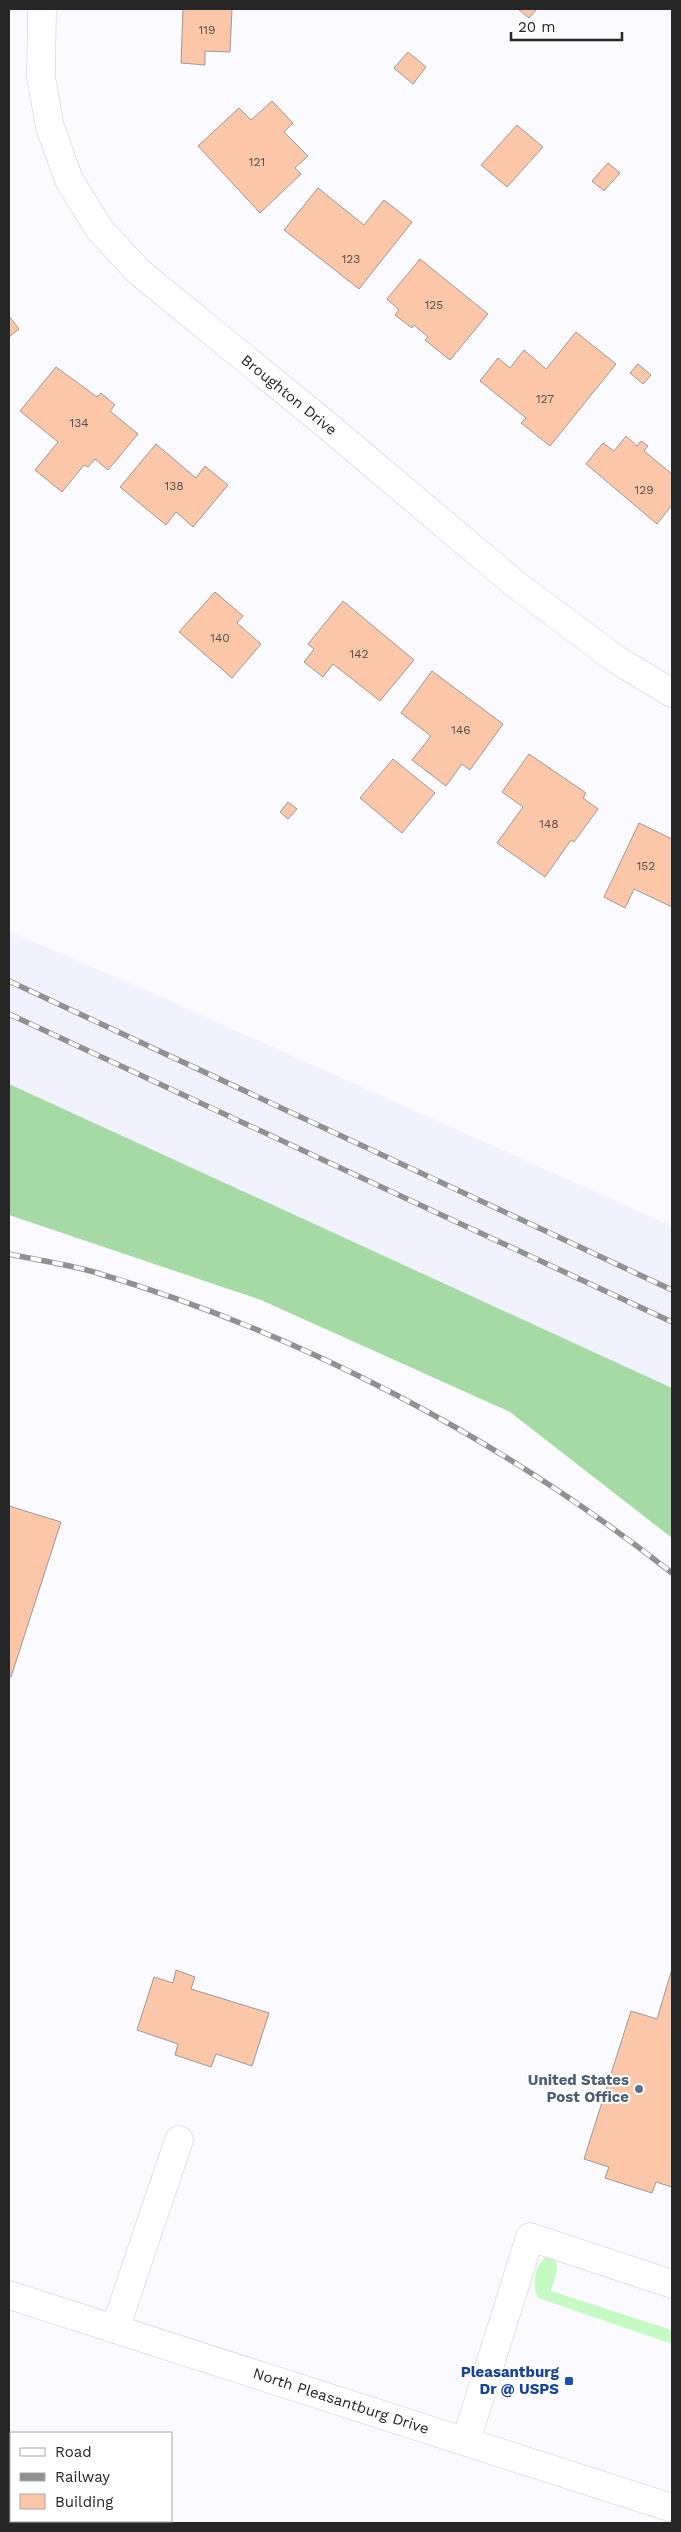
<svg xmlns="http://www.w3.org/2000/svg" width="681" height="2532" font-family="'Work Sans',sans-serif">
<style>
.built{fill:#f2f2fe}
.green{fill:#c6fac5}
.forest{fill:#a5daa5}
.building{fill:#fcc7a8;stroke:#9b9896}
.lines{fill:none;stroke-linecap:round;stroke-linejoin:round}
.minor-casing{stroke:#cbcccf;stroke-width:29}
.major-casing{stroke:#cbcccf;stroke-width:29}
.minor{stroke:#fff;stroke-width:28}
.major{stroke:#fff;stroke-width:28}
.rail-casing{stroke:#919194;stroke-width:5.5}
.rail{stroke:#fff;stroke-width:4;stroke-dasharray:11;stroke-linecap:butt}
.service-dot{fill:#5c6f8a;stroke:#fff;stroke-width:2}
.transit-dot{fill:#1a4fb4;stroke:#fff;stroke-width:2}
.labels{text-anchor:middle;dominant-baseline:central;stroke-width:4;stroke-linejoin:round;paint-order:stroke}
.number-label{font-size:12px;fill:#5c4e47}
.street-label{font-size:15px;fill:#262627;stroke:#fff}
.service-label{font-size:15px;font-weight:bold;fill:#4e5e75;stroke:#fff;text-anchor:end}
.transit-label{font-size:15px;font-weight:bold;fill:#164399;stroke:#fff;text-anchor:end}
</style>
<rect width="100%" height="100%" fill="#fbfbff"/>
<path class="built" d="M 9,931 L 137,986 L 672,1226 L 672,1388 L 9,1084 Z"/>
<path class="green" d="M 546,2257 C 566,2257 553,2280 551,2291 L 672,2330 L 672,2344 L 538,2298 C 532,2287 534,2265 546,2257 Z"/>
<path class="forest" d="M 9,1084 L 672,1388 L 672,1538 L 510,1412 L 261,1300 L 9,1215 Z"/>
<path class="building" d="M 183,9 L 232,9 L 230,52 L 205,51 L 205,65 L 181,63 Z
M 518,9 L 537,9 L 529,18 Z
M 408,52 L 426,67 L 413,84 L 394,68 Z
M 272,101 L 293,123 L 284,132 L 308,156 L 295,168 L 301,174 L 260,213 L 198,146 L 239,108 L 251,120 Z
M 517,125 L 543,147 L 507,187 L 481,165 Z
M 608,163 L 620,173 L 604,191 L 592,181 Z
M 318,188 L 364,225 L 384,200 L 412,222 L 359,289 L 284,230 Z
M 420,259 L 488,314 L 450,360 L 425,340 L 428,337 L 414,325 L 412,328 L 395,315 L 399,310 L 387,299 Z
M 9,316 L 19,329 L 9,337 Z
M 576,332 L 616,364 L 550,446 L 521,423 L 526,418 L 480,381 L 498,358 L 510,368 L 524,350 L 546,369 Z
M 638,364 L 651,375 L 643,384 L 630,373 Z
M 56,367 L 97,397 L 101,393 L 115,405 L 110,411 L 138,434 L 108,470 L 95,459 L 88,467 L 84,465 L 62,492 L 35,470 L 58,442 L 20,411 Z
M 626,436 L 637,446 L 641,441 L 648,446 L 644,451 L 672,474 L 672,505 L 657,524 L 586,464 L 603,443 L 614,451 Z
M 156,444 L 196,478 L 205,466 L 228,485 L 193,527 L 176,512 L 166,525 L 120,487 Z
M 215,592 L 243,616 L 237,623 L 261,644 L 232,678 L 179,632 Z
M 343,601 L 414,660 L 380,701 L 333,664 L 323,677 L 304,662 L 314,649 L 308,644 Z
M 432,671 L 503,724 L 470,770 L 462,764 L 446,786 L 412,760 L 431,736 L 401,713 Z
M 529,754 L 586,793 L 583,798 L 598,809 L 574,842 L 571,840 L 545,877 L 497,843 L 523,807 L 502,792 Z
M 393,759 L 435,793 L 402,833 L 360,798 Z
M 288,802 L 297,809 L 288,819 L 280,812 Z
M 639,823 L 672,839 L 672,907 L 634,889 L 625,908 L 604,897 Z
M 9,1506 L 61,1522 L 11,1677 L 9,1676 Z
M 672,1969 L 672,2187 L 656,2182 L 652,2193 L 605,2178 L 609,2167 L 584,2159 L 631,2011 L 657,2019 Z
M 176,1970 L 195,1977 L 191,1989 L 269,2013 L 252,2066 L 216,2054 L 211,2067 L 175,2055 L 178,2044 L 137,2030 L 154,1977 L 173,1983 Z"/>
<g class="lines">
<defs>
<path id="minor" d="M 42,9 L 41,77 L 50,127 L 69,180 L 100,230 L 139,272 L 323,422 L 514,583 L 617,660 L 672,693
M 115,2329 L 179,2140
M 466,2441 L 530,2237 L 672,2284"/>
<path id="major" d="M 9,2295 L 672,2508"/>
</defs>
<use href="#minor" class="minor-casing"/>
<use href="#major" class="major-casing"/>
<use href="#minor" class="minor"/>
<use href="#major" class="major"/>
<defs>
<path id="rail" d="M 9,981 L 672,1290
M 9,1014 L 672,1322
M 9,1254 C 37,1260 66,1264 94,1272 C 301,1333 503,1440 672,1573"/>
</defs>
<use href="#rail" class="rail-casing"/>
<use href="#rail" class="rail"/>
</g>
<circle class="service-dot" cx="639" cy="2089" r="5"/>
<rect class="transit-dot" x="564" y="2376" width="10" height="10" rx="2.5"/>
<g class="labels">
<g class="number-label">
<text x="207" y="30">119</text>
<text x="257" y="162">121</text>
<text x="351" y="259">123</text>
<text x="434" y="305">125</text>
<text x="545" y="399">127</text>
<text x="79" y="423">134</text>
<text x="174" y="486">138</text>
<text x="644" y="490">129</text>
<text x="220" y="638">140</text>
<text x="359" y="654">142</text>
<text x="461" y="730">146</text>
<text x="549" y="824">148</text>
<text x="646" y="866">152</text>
</g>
<g class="street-label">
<text transform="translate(289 395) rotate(39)">Broughton Drive</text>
<text transform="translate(341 2401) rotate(18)">North Pleasantburg Drive</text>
</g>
<g class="service-label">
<text x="629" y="2080">United States<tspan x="629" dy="17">Post Office</tspan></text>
</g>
<g class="transit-label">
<text x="559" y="2372">Pleasantburg<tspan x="559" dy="17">Dr @ USPS</tspan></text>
</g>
</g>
<rect width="681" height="2532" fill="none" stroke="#262627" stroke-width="20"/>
<rect x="10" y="2432" width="162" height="90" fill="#ffffff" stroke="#a8a8a9"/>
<rect x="20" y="2448" width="25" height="8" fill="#ffffff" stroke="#a8a8a9"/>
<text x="55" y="2457" font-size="15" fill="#262627">Road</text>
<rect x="20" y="2473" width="25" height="8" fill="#919194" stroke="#a8a8a9"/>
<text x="55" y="2482" font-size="15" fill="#262627">Railway</text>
<rect x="20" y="2494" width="25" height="15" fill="#fcc7a8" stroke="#a8a8a9"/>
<text x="55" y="2507" font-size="15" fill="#262627">Building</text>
<path d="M511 32v8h111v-8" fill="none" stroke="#262627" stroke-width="2.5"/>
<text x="518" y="32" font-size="15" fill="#262627" stroke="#ffffff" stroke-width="4" paint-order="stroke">20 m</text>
</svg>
